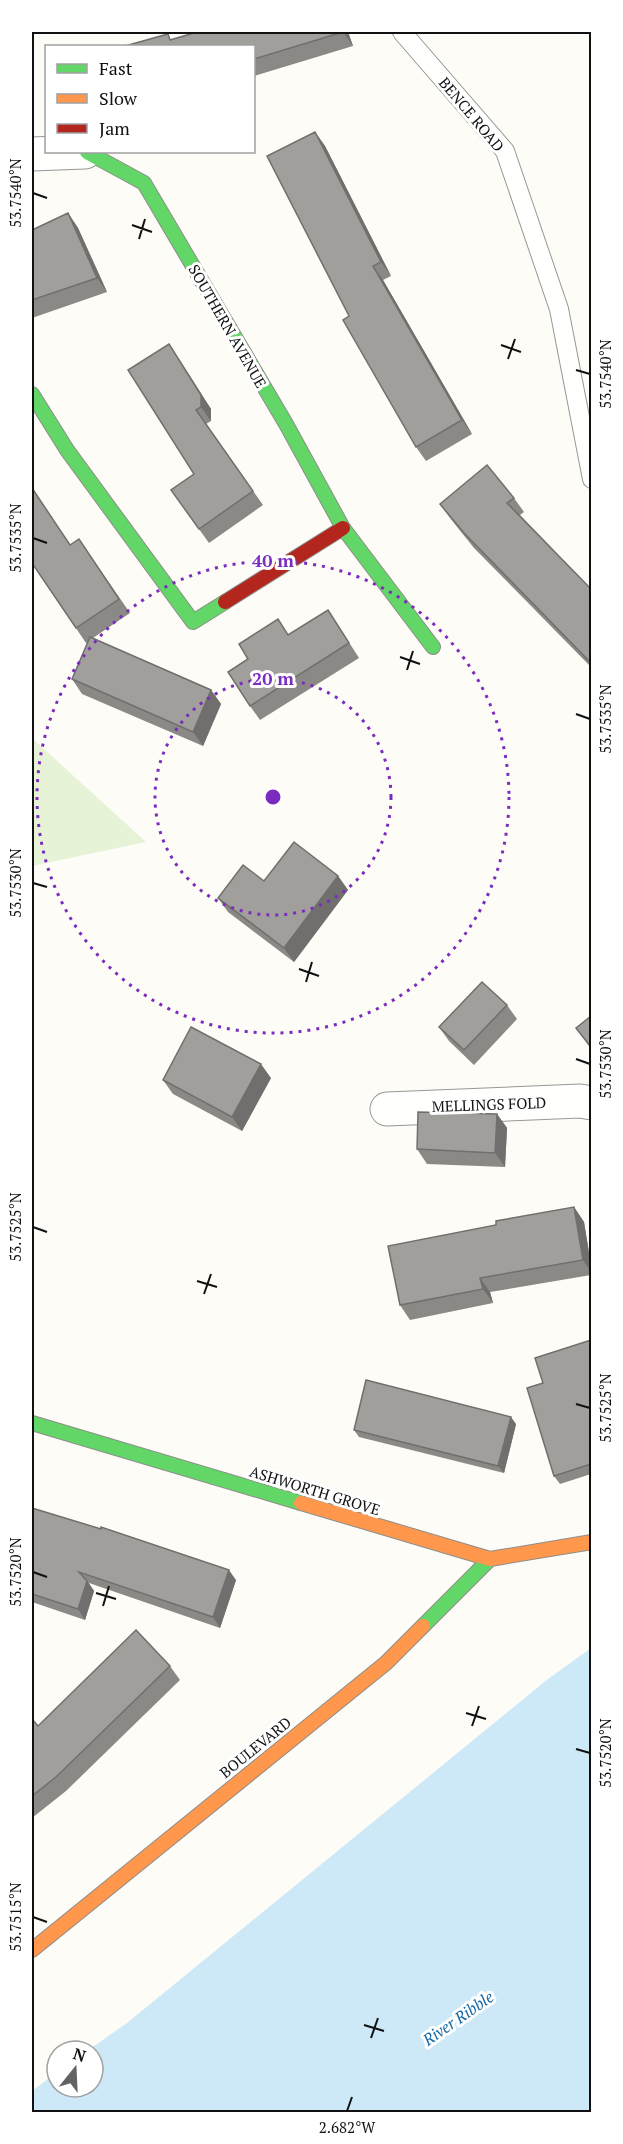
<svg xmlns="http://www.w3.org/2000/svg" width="623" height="2144" font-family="'PT Serif',serif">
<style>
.green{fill:#e7f3d7}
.water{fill:#cde8f7}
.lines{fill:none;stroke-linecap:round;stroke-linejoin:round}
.lane-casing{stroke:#979795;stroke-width:20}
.street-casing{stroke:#979795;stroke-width:35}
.fast-casing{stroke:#8e8d8b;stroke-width:16}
.slow-casing{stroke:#8e8d8b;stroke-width:16}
.jam-casing{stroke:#8e8d8b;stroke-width:16}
.lane{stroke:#fffffe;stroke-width:18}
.street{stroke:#fffffe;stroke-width:33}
.fast{stroke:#63d668;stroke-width:14}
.slow{stroke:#ff974d;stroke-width:14}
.jam{stroke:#b3261e;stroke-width:14}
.wall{fill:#8a8986}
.shaded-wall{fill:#716f6d}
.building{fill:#a19f9c;stroke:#716f6d;stroke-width:1.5}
.ticks{fill:none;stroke:#111;stroke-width:2}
.ring{fill:none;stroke:#7b2cbf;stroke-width:3;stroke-dasharray:3 6}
.labels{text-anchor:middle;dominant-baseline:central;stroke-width:6;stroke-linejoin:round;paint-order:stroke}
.street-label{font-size:15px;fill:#111;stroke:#fff}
.water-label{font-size:16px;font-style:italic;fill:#1768a6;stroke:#fff}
.centre{fill:#7b2cbf;stroke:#fff;stroke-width:3}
.ring-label{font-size:18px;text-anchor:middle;font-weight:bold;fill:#7b2cbf;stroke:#fff;stroke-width:6;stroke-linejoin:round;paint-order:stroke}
.neatline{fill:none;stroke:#111;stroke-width:2}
.ticks-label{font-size:15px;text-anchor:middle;fill:#111}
</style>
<rect width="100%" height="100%" fill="#fdfcf7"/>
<path class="green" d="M 32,738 L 146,842 L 32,866 Z"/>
<path class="water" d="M 591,1648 L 591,2112 L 32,2112 L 32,2091 L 57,2072 L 57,2087 L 93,2087 L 93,2051 L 87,2051 L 127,2023 L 548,1679 Z"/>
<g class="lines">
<defs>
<path id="lane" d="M 402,32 L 505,151 L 559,309 L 592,479"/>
<path id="street" d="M 32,154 L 85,152
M 387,1109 L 580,1101 L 592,1103"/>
<path id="fast" d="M 87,152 L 144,183 L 286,424 L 343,528 L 433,647
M 32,394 L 67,450 L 193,622 L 225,602
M 32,1423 L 301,1503
M 423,1626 L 490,1559"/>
<path id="slow" d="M 301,1503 L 490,1559 L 592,1542
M 32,1950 L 386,1663 L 423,1626"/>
<path id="jam" d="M 225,602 L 343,528"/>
</defs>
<use href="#lane" class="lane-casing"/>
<use href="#street" class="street-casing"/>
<use href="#fast" class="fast-casing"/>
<use href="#slow" class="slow-casing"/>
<use href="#jam" class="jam-casing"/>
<use href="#lane" class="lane"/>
<use href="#street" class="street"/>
<use href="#fast" class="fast"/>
<use href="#slow" class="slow"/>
<use href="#jam" class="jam"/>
</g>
<path class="wall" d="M 348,32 L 353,46 L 254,76 L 254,46 L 125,46 L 172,39 Z
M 315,132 L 325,146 L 391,276 L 383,280 L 472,434 L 426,461 L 416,447 L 349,316 Z
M 68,213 L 78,228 L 107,292 L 32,318 L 32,230 Z
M 179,359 L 211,409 L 211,421 L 206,424 L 263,505 L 209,543 L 171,490 L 194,474 Z
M 514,498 L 524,512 L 520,515 L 591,589 L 591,667 L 474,548 L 450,518 L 440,504 Z
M 79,539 L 130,613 L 93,638 L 211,690 L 221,704 L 203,746 L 82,694 L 72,679 L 88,642 L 86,643 L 32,563 L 70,545 Z
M 338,625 L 359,658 L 260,720 L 250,706 L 248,659 L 288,635 Z
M 338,876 L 348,890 L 294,962 L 228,912 L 218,898 L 264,881 Z
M 507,1005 L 517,1019 L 474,1065 L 449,1041 L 439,1027 Z
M 591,1016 L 591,1049 L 576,1028 Z
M 271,1078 L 242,1131 L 173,1094 L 163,1080 Z
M 497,1114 L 507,1128 L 505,1167 L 427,1164 L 417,1149 Z
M 574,1207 L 584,1222 L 591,1265 L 591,1275 L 490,1292 L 493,1303 L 410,1320 L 400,1305 L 496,1225 Z
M 591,1340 L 591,1474 L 560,1484 L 554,1476 L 543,1383 Z
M 516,1424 L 504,1473 L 359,1437 L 354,1430 Z
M 32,1508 L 236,1580 L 220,1628 L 89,1583 L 94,1591 L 85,1620 L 32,1602 Z
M 170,1666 L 180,1680 L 66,1791 L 32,1818 L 32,1719 L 38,1726 Z"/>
<path class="shaded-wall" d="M 343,32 L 348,32 L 353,46 Z
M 315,132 L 325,146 L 391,276 L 381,262 Z
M 68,213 L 78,228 L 107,292 L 97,278 Z
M 373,266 L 383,280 L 472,434 L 462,420 Z
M 169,344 L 211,409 L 211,421 L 201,407 Z
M 211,690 L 221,704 L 203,746 L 193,732 Z
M 338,876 L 348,890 L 294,962 L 284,948 Z
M 261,1064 L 271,1078 L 242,1131 L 232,1117 Z
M 497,1114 L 507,1128 L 505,1167 L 495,1153 Z
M 574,1207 L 584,1222 L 591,1265 L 591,1272 L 583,1260 Z
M 480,1278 L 490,1292 L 493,1303 L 483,1289 Z
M 511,1417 L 516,1424 L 504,1473 L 498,1466 Z
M 229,1570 L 236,1580 L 220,1628 L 213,1617 Z
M 87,1581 L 94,1591 L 85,1620 L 78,1609 Z"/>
<path class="building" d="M 197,32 L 343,32 L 254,59 L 254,46 L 125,46 L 168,34 L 170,40 Z
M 315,132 L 381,262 L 373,266 L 462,420 L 416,447 L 343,320 L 349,316 L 267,156 Z
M 68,213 L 97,278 L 32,300 L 32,230 Z
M 169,344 L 201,395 L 201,407 L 196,410 L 253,491 L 199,529 L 171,490 L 194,474 L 128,370 Z
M 487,465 L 514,498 L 507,503 L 591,589 L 591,663 L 464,533 L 440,504 Z
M 32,488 L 70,545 L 79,539 L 119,599 L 76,628 L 32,563 Z
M 328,610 L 349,643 L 250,706 L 228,672 L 248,659 L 239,644 L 278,619 L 288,635 Z
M 90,637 L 211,690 L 193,732 L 72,679 Z
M 294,842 L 338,876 L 284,948 L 218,898 L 243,865 L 264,881 Z
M 482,982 L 507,1005 L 464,1050 L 439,1027 Z
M 591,1016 L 591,1047 L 576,1028 Z
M 191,1027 L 261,1064 L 232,1117 L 163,1080 Z
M 418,1112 L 497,1114 L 495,1153 L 417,1149 Z
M 574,1207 L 583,1260 L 480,1278 L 483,1289 L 400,1305 L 388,1246 L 496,1225 L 496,1221 Z
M 591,1340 L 591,1464 L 554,1476 L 527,1388 L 543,1383 L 535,1358 Z
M 366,1380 L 511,1417 L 498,1466 L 354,1430 Z
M 32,1508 L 101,1529 L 101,1527 L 229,1570 L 213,1617 L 79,1572 L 87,1581 L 78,1609 L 32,1594 Z
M 136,1630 L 170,1666 L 56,1777 L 32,1796 L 32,1719 L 38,1726 Z"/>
<path class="ticks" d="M 33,193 L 47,198M 132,225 L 152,232M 139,239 L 145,219M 501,345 L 521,352M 508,359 L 515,339M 576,370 L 590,374M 33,538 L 47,543M 400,657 L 420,664M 407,670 L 413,651M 576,714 L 590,719M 33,883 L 47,887M 299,969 L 319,976M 306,982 L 312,962M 576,1059 L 590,1064M 33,1227 L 47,1232M 197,1281 L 217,1287M 204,1294 L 211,1274M 576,1404 L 590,1408M 33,1572 L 47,1577M 96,1593 L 116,1599M 103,1606 L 109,1586M 466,1713 L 486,1719M 472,1726 L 479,1706M 576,1749 L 590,1753M 33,1917 L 47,1922M 364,2025 L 384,2031M 371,2038 L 378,2018M 347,2111 L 352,2097"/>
<g class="ring">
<circle cx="273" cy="797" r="118"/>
<circle cx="273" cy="797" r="236"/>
</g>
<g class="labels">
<g class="street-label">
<text transform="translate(472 114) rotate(50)">BENCE ROAD</text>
<text transform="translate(228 326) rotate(60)">SOUTHERN AVENUE</text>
<text transform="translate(489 1104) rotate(-2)">MELLINGS FOLD</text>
<text transform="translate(315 1490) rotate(17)">ASHWORTH GROVE</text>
<text transform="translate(255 1747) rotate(-39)">BOULEVARD</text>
</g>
<g class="water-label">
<text transform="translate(458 2018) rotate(-35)">River Ribble</text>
</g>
</g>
<circle cx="273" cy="797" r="9" class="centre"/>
<g class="ring-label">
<text x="273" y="567">40 m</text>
<text x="273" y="685">20 m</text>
</g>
<rect width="623" height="2144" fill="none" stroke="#ffffff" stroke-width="66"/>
<rect x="45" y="45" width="210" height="108" fill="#ffffff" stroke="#a0a0a0" stroke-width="1.5"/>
<rect x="57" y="64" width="30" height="9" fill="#63d668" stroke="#a0a0a0" stroke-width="1.5"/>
<text x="99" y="75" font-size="18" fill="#111111">Fast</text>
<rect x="57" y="94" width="30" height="9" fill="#ff974d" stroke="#a0a0a0" stroke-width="1.5"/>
<text x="99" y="105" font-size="18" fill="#111111">Slow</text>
<rect x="57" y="124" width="30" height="9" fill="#b3261e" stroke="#a0a0a0" stroke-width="1.5"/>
<text x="99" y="135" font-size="18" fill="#111111">Jam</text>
<g transform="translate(75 2069) rotate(18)"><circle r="28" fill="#ffffff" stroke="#a0a0a0" stroke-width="1.5"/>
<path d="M0-4.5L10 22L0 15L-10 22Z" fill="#646362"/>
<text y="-9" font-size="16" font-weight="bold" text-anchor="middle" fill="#111111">N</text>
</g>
<rect x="33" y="33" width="557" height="2078" class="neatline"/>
<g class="ticks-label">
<text transform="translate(16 193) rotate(-90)" y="5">53.7540°N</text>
<text transform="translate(606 374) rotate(-90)" y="5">53.7540°N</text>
<text transform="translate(16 538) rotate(-90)" y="5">53.7535°N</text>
<text transform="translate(606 719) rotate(-90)" y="5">53.7535°N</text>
<text transform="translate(16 883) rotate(-90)" y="5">53.7530°N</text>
<text transform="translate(606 1064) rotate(-90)" y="5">53.7530°N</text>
<text transform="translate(16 1227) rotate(-90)" y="5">53.7525°N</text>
<text transform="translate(606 1408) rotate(-90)" y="5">53.7525°N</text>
<text transform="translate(16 1572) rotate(-90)" y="5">53.7520°N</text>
<text transform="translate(606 1753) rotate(-90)" y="5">53.7520°N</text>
<text transform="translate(16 1917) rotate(-90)" y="5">53.7515°N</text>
<text x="347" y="2133">2.682°W</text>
</g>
</svg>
